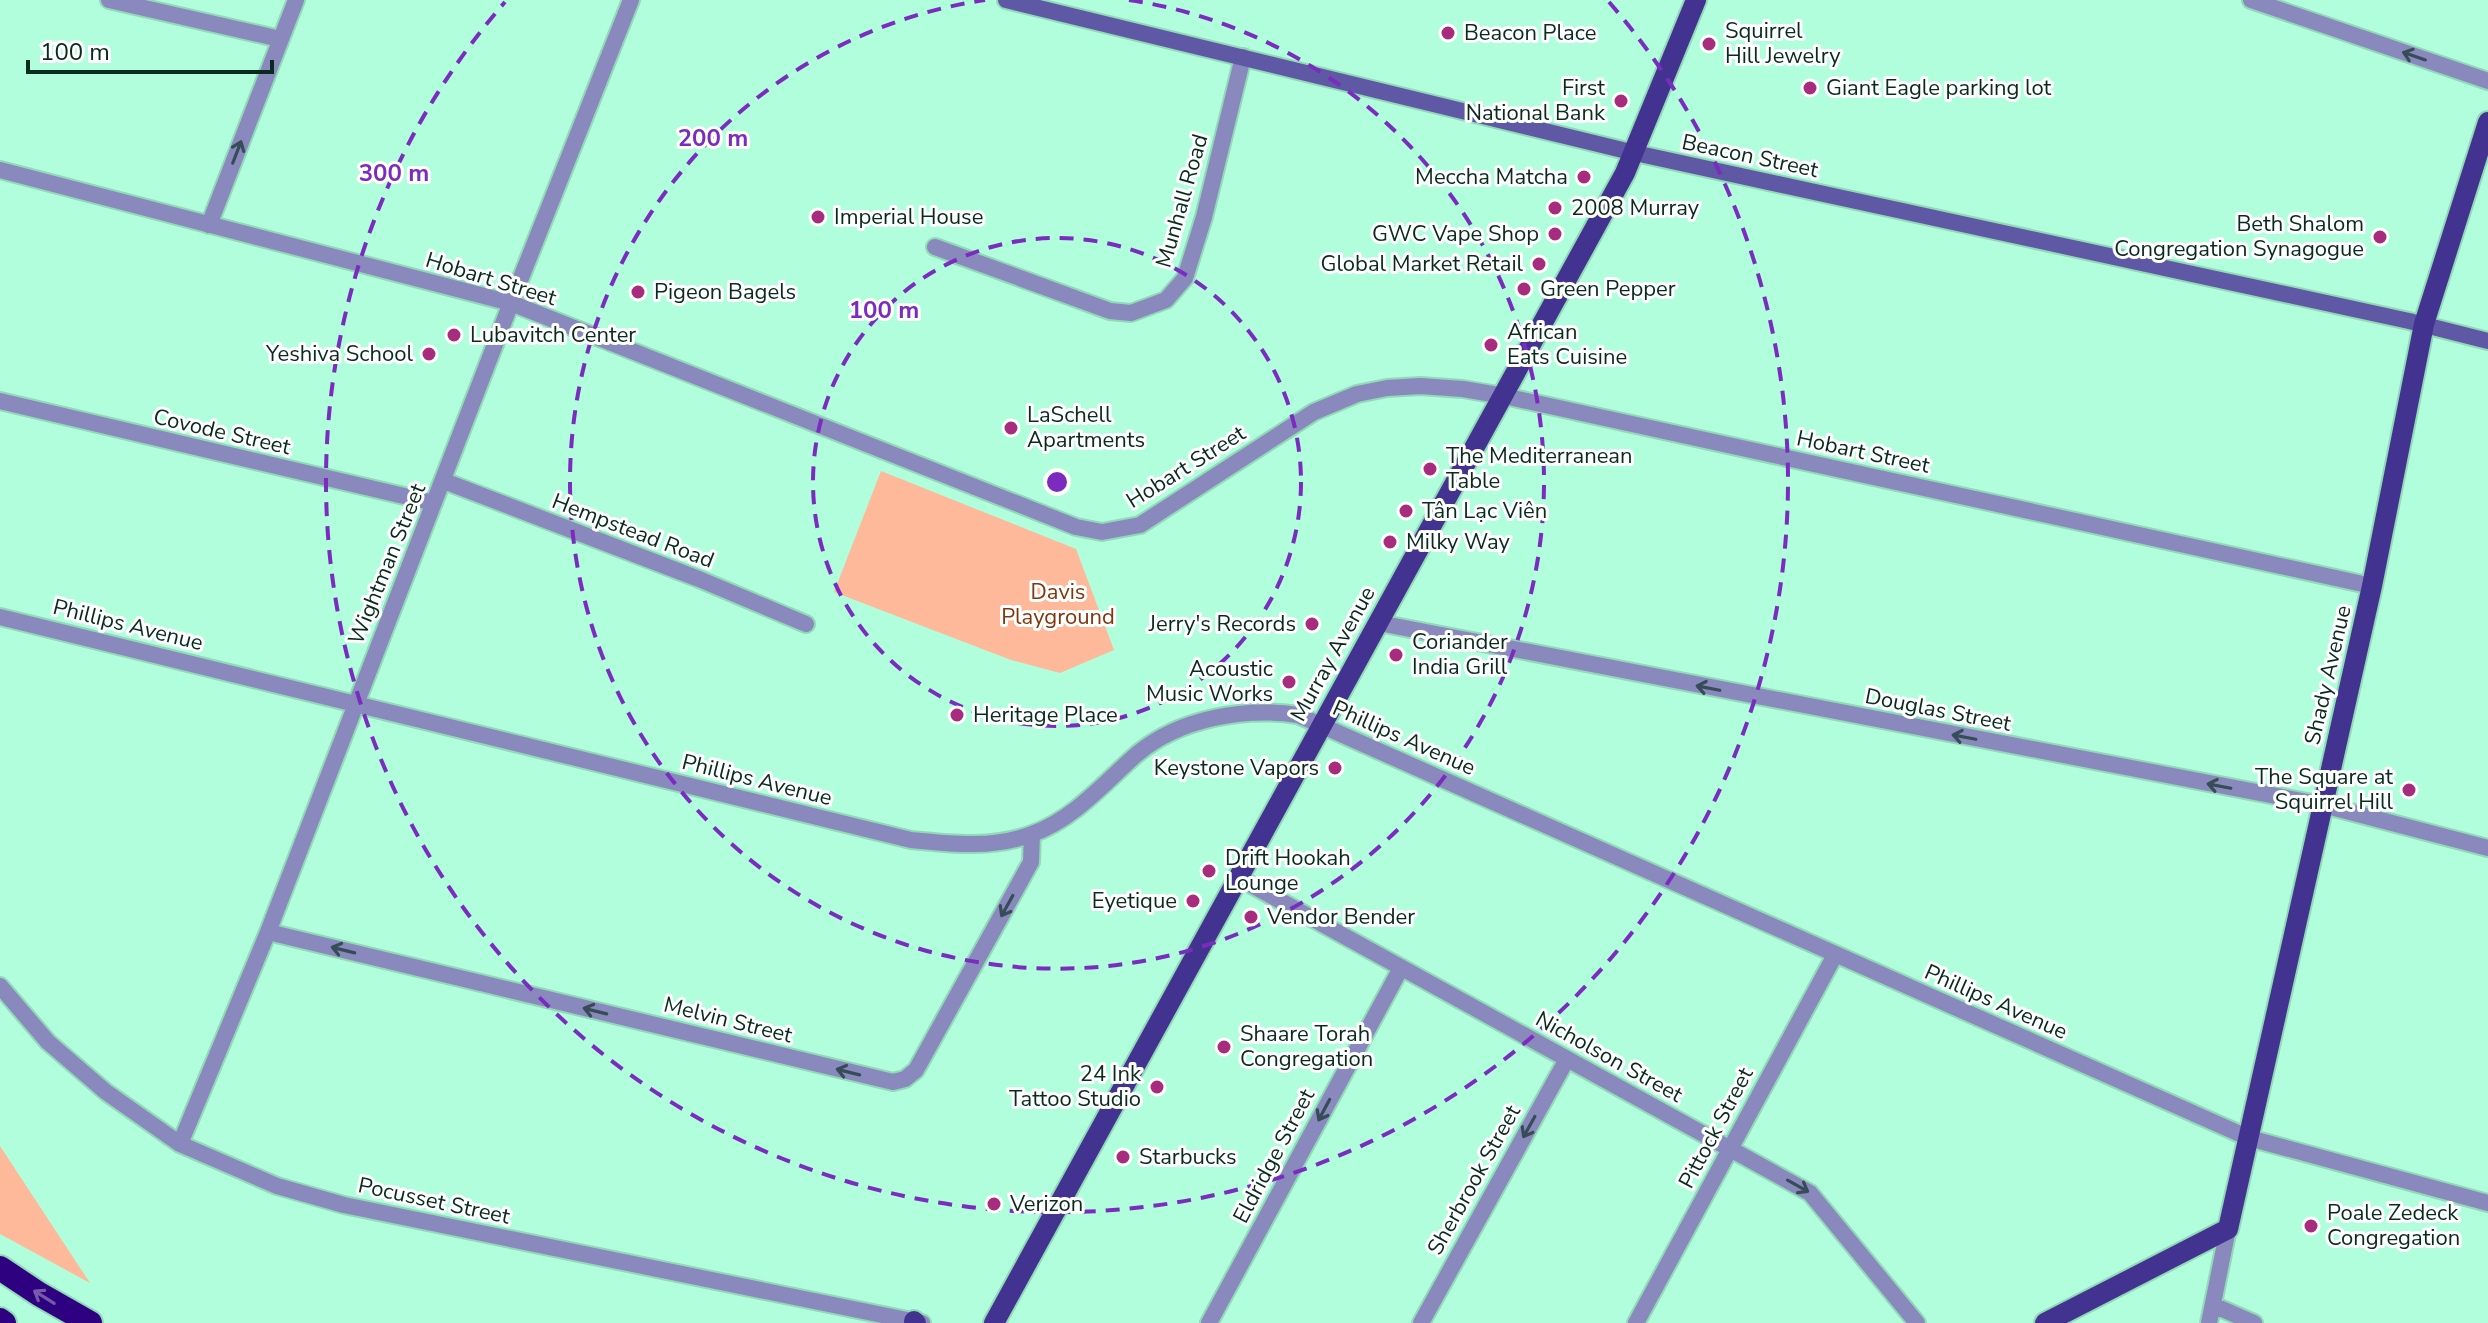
<svg xmlns="http://www.w3.org/2000/svg" width="2488" height="1323" font-family="'Nunito Sans',sans-serif">
<style>
.green{fill:#feb99b}
.lines{fill:none;stroke-linecap:round;stroke-linejoin:round}
.minor-casing{stroke:#92d8b9;stroke-width:20}
.tertiary-casing{stroke:#92d8b9;stroke-width:20}
.secondary-casing{stroke:#92d8b9;stroke-width:20}
.primary-casing{stroke:#92d8b9;stroke-width:24}
.motorway-casing{stroke:#92d8b9;stroke-width:28}
.minor{stroke:#8989be;stroke-width:16}
.tertiary{stroke:#8989be;stroke-width:16}
.secondary{stroke:#5e58a5;stroke-width:16}
.primary{stroke:#423391;stroke-width:20}
.motorway{stroke:#2d017f;stroke-width:24}
.oneway{stroke:#364c56}
.oneway2{stroke:#765aac}
.ring{fill:none;stroke:#7b2cbf;stroke-width:4;stroke-dasharray:14 10}
.poi-dot{fill:#a82c7e;stroke:#fff;stroke-width:3}
.labels{text-anchor:middle;dominant-baseline:central;stroke-width:6;stroke-linejoin:round;paint-order:stroke}
.poi-label{font-size:22px;fill:#092b1e;stroke:#fff;text-anchor:start}
.street-label{font-size:22px;fill:#092b1e;stroke:#fff}
.park-label{font-size:22px;fill:#81360c;stroke:#fff}
.centre{fill:#7b2cbf;stroke:#fff;stroke-width:4}
.ring-label{font-size:24px;text-anchor:middle;font-weight:bold;fill:#7b2cbf;stroke:#fff;stroke-width:6;stroke-linejoin:round;paint-order:stroke}
</style>
<rect width="100%" height="100%" fill="#b0fedb"/>
<path class="green" d="M 881,471 L 1076,549 L 1114,650 L 1060,673 L 1011,660 L 834,592 Z
M 0,1146 L 90,1283 L 0,1234 Z"/>
<g class="lines">
<defs>
<path id="minor" d="M 109,0 L 280,39
M 2251,0 L 2488,81
M 209,225 L 296,0
M 935,247 L 1110,311 L 1131,313 L 1166,300 L 1185,278 L 1204,217 L 1243,57
M 1504,396 L 2372,586
M 0,401 L 434,503
M 444,481 L 699,579 L 806,624
M 0,617 L 911,840 C 951,844 992,849 1032,834 C 1074,819 1104,783 1137,754 C 1180,718 1245,707 1298,715 L 2249,1138 L 2488,1203
M 1379,623 L 2323,805 L 2488,848
M 1239,878 L 1810,1193 L 1917,1323
M 268,932 L 893,1082 L 905,1079 L 916,1070 L 1031,862 L 1032,834
M 0,986 L 48,1042 L 106,1092 L 180,1144 L 277,1186 L 344,1205 L 922,1323
M 180,1144 L 268,932 L 511,303 L 631,0
M 2213,1305 L 2254,1323
M 1209,1323 L 1401,968
M 1421,1323 L 1567,1059
M 1636,1323 L 1835,955
M 2209,1323 L 2228,1229"/>
<path id="tertiary" d="M 0,170 L 511,303 L 1076,527 L 1102,532 L 1140,525 L 1314,412 L 1357,394 L 1387,388 L 1420,386 L 1463,389 L 1504,396"/>
<path id="secondary" d="M 1006,0 L 1635,153 L 2409,321 L 2488,341"/>
<path id="primary" d="M 914,1321 L 916,1323
M 994,1323 L 1625,173 L 1696,0
M 2045,1323 L 2228,1229 L 2372,586 L 2424,324 L 2488,122"/>
<path id="motorway" d="M 0,1268 L 39,1294 L 90,1323
M 0,1320 L 4,1323"/>
</defs>
<use href="#minor" class="minor-casing"/>
<use href="#tertiary" class="tertiary-casing"/>
<use href="#secondary" class="secondary-casing"/>
<use href="#primary" class="primary-casing"/>
<use href="#motorway" class="motorway-casing"/>
<use href="#minor" class="minor"/>
<use href="#tertiary" class="tertiary"/>
<use href="#secondary" class="secondary"/>
<use href="#primary" class="primary"/>
<use href="#motorway" class="motorway"/>
</g>
<defs><path id="oneway-shaft" d="M-6 0H5M1.5-3L5.5 0L1.5 3" fill="none" stroke-width="1.6" stroke-linecap="round" stroke-linejoin="round" transform="scale(2)"/></defs>
<g class="oneway">
<use href="#oneway-shaft" transform="translate(2414 56) rotate(-161)"/>
<use href="#oneway-shaft" transform="translate(237 152) rotate(-69)"/>
<use href="#oneway-shaft" transform="translate(1708 688) rotate(-169)"/>
<use href="#oneway-shaft" transform="translate(1964 737) rotate(-169)"/>
<use href="#oneway-shaft" transform="translate(2219 786) rotate(-169)"/>
<use href="#oneway-shaft" transform="translate(1007 906) rotate(119)"/>
<use href="#oneway-shaft" transform="translate(343 950) rotate(-166)"/>
<use href="#oneway-shaft" transform="translate(595 1011) rotate(-166)"/>
<use href="#oneway-shaft" transform="translate(848 1072) rotate(-166)"/>
<use href="#oneway-shaft" transform="translate(1324 1110) rotate(118)"/>
<use href="#oneway-shaft" transform="translate(1529 1127) rotate(119)"/>
<use href="#oneway-shaft" transform="translate(1798 1186) rotate(29)"/>
</g>
<use class="oneway2" href="#oneway-shaft" transform="translate(44 1297) rotate(-148)"/>
<g class="ring">
<circle cx="1057" cy="482" r="244"/>
<path d="M1129 0A487 487 0 1 1 985 0"/>
<path d="M1609 2A731 731 0 1 1 505 2"/>
</g>
<g class="poi-dot">
<circle cx="1448" cy="33" r="8"/>
<circle cx="1709" cy="44" r="8"/>
<circle cx="1810" cy="88" r="8"/>
<circle cx="1621" cy="101" r="8"/>
<circle cx="1584" cy="177" r="8"/>
<circle cx="1555" cy="208" r="8"/>
<circle cx="818" cy="217" r="8"/>
<circle cx="1555" cy="234" r="8"/>
<circle cx="2380" cy="237" r="8"/>
<circle cx="1539" cy="264" r="8"/>
<circle cx="1524" cy="289" r="8"/>
<circle cx="638" cy="292" r="8"/>
<circle cx="454" cy="335" r="8"/>
<circle cx="1491" cy="345" r="8"/>
<circle cx="429" cy="354" r="8"/>
<circle cx="1011" cy="428" r="8"/>
<circle cx="1430" cy="469" r="8"/>
<circle cx="1406" cy="511" r="8"/>
<circle cx="1390" cy="542" r="8"/>
<circle cx="1312" cy="624" r="8"/>
<circle cx="1396" cy="655" r="8"/>
<circle cx="1289" cy="682" r="8"/>
<circle cx="957" cy="715" r="8"/>
<circle cx="1335" cy="768" r="8"/>
<circle cx="2409" cy="790" r="8"/>
<circle cx="1209" cy="871" r="8"/>
<circle cx="1193" cy="901" r="8"/>
<circle cx="1251" cy="917" r="8"/>
<circle cx="1224" cy="1047" r="8"/>
<circle cx="1157" cy="1087" r="8"/>
<circle cx="1123" cy="1157" r="8"/>
<circle cx="994" cy="1204" r="8"/>
<circle cx="2311" cy="1226" r="8"/>
</g>
<g class="labels">
<g class="poi-label">
<text x="1725" y="31">Squirrel<tspan x="1725" dy="25">Hill Jewelry</tspan></text>
<text x="1464" y="33">Beacon Place</text>
<text x="1605" y="88" text-anchor="end">First<tspan x="1605" dy="25">National Bank</tspan></text>
<text x="1826" y="88">Giant Eagle parking lot</text>
<text x="1568" y="177" text-anchor="end">Meccha Matcha</text>
<text x="1571" y="208">2008 Murray</text>
<text x="834" y="217">Imperial House</text>
<text x="2364" y="224" text-anchor="end">Beth Shalom<tspan x="2364" dy="25">Congregation Synagogue</tspan></text>
<text x="1539" y="234" text-anchor="end">GWC Vape Shop</text>
<text x="1523" y="264" text-anchor="end">Global Market Retail</text>
<text x="1540" y="289">Green Pepper</text>
<text x="654" y="292">Pigeon Bagels</text>
<text x="1507" y="332">African<tspan x="1507" dy="25">Eats Cuisine</tspan></text>
<text x="470" y="335">Lubavitch Center</text>
<text x="413" y="354" text-anchor="end">Yeshiva School</text>
<text x="1027" y="415">LaSchell<tspan x="1027" dy="25">Apartments</tspan></text>
<text x="1446" y="456">The Mediterranean<tspan x="1446" dy="25">Table</tspan></text>
<text x="1422" y="511">Tân Lạc Viên</text>
<text x="1406" y="542">Milky Way</text>
<text x="1296" y="624" text-anchor="end">Jerry's Records</text>
<text x="1412" y="642">Coriander<tspan x="1412" dy="25">India Grill</tspan></text>
<text x="1273" y="669" text-anchor="end">Acoustic<tspan x="1273" dy="25">Music Works</tspan></text>
<text x="973" y="715">Heritage Place</text>
<text x="1319" y="768" text-anchor="end">Keystone Vapors</text>
<text x="2393" y="777" text-anchor="end">The Square at<tspan x="2393" dy="25">Squirrel Hill</tspan></text>
<text x="1225" y="858">Drift Hookah<tspan x="1225" dy="25">Lounge</tspan></text>
<text x="1177" y="901" text-anchor="end">Eyetique</text>
<text x="1267" y="917">Vendor Bender</text>
<text x="1240" y="1034">Shaare Torah<tspan x="1240" dy="25">Congregation</tspan></text>
<text x="1141" y="1074" text-anchor="end">24 Ink<tspan x="1141" dy="25">Tattoo Studio</tspan></text>
<text x="1139" y="1157">Starbucks</text>
<text x="1010" y="1204">Verizon</text>
<text x="2327" y="1213">Poale Zedeck<tspan x="2327" dy="25">Congregation</tspan></text>
</g>
<g class="street-label">
<text transform="translate(1750 156) rotate(12)">Beacon Street</text>
<text transform="translate(1182 201) rotate(-74)">Munhall Road</text>
<text transform="translate(491 279) rotate(17)">Hobart Street</text>
<text transform="translate(222 432) rotate(13)">Covode Street</text>
<text transform="translate(1863 452) rotate(12)">Hobart Street</text>
<text transform="translate(1186 467) rotate(-32)">Hobart Street</text>
<text transform="translate(633 531) rotate(21)">Hempstead Road</text>
<text transform="translate(387 564) rotate(-68)">Wightman Street</text>
<text transform="translate(128 625) rotate(14)">Phillips Avenue</text>
<text transform="translate(1333 654) rotate(-61)">Murray Avenue</text>
<text transform="translate(2328 675) rotate(-77)">Shady Avenue</text>
<text transform="translate(1938 710) rotate(11)">Douglas Street</text>
<text transform="translate(1404 738) rotate(24)">Phillips Avenue</text>
<text transform="translate(757 780) rotate(14)">Phillips Avenue</text>
<text transform="translate(1996 1002) rotate(24)">Phillips Avenue</text>
<text transform="translate(728 1020) rotate(14)">Melvin Street</text>
<text transform="translate(1609 1057) rotate(29)">Nicholson Street</text>
<text transform="translate(1716 1128) rotate(-62)">Pittock Street</text>
<text transform="translate(1274 1156) rotate(-62)">Eldridge Street</text>
<text transform="translate(1474 1180) rotate(-61)">Sherbrook Street</text>
<text transform="translate(434 1201) rotate(12)">Pocusset Street</text>
</g>
<g class="park-label">
<text x="1058" y="592">Davis<tspan x="1058" dy="25">Playground</tspan></text>
</g>
</g>
<circle cx="1057" cy="482" r="12" class="centre"/>
<g class="ring-label">
<text x="713" y="146">200 m</text>
<text x="394" y="181">300 m</text>
<text x="884" y="318">100 m</text>
</g>
<path d="M28 60v12h244v-12" fill="none" stroke="#092b1e" stroke-width="4"/>
<text x="40" y="60" font-size="24" fill="#092b1e" stroke="#ffffff" stroke-width="6" paint-order="stroke">100 m</text>
</svg>
